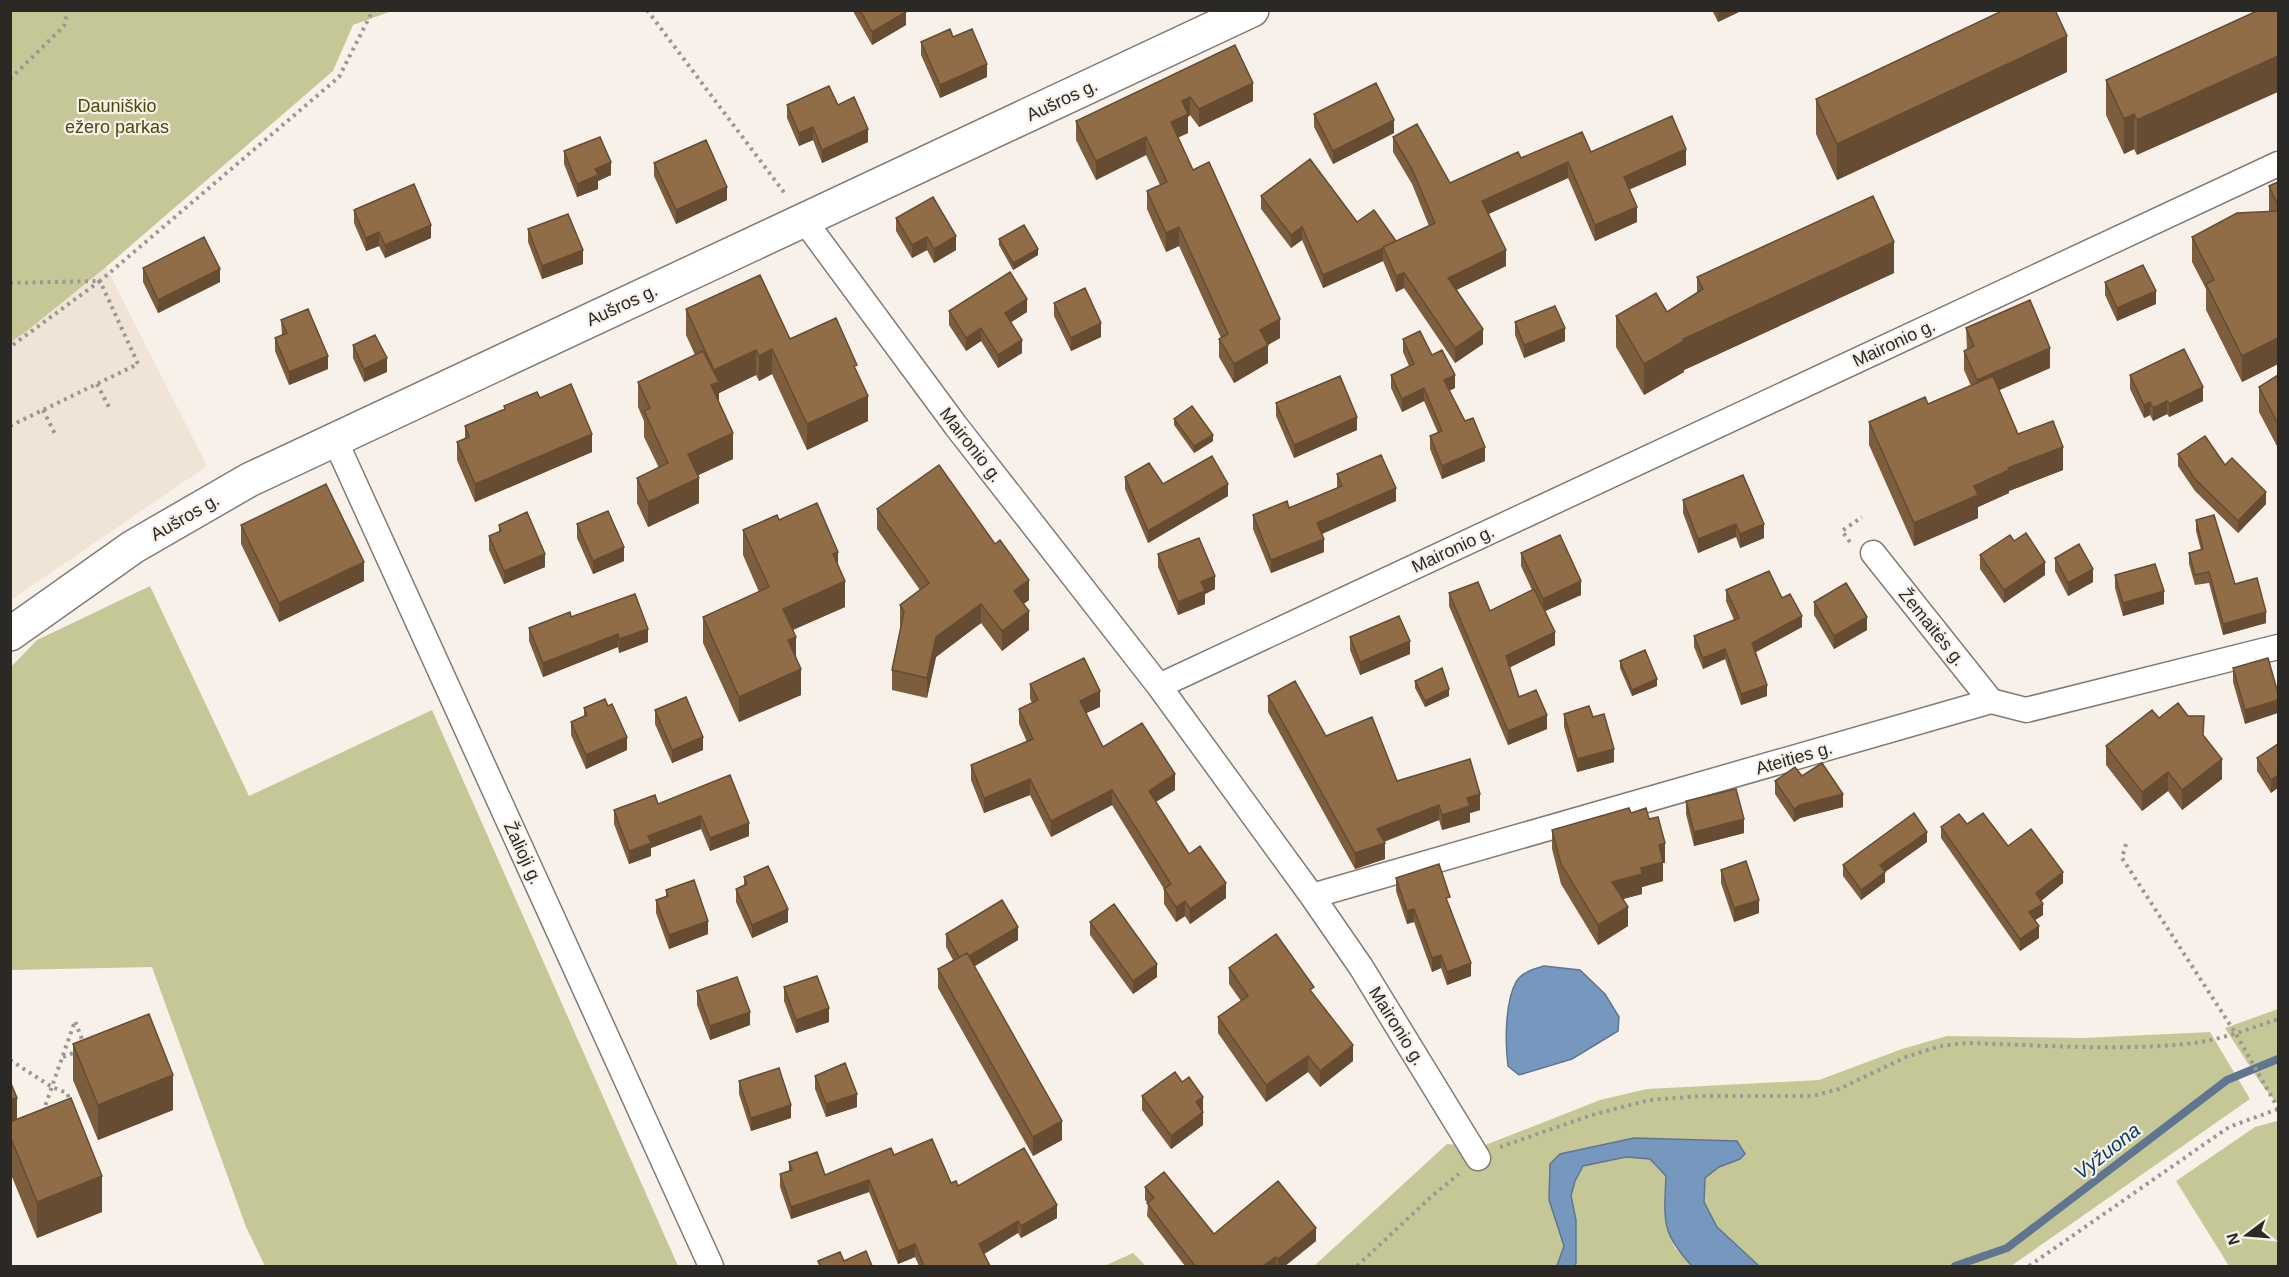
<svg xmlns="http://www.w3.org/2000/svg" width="2289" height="1277" font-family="Helvetica,sans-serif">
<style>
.built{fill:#f0e4d7}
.green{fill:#c5c896}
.water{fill:#7697be;stroke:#607690;stroke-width:1.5}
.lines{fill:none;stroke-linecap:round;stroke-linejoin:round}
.stream{stroke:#607690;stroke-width:8}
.street-casing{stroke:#827b76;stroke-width:27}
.secondary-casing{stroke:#827b76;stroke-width:36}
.path{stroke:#9c9792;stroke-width:4;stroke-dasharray:3 4.5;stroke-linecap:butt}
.street{stroke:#fff;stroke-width:24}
.secondary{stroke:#fff;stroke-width:33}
.wall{fill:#7c5d3d}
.shaded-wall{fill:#654c32}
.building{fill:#906c47;stroke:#654c32;stroke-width:1.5}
.labels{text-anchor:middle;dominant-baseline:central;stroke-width:4.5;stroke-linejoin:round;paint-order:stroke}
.street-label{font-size:18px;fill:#2b2926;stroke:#f8f1ea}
.park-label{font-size:18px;fill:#48490c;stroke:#f8f1ea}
.water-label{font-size:20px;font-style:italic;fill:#083a6b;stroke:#f8f1ea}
</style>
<rect width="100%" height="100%" fill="#f8f1ea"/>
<path class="built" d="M 106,267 L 207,466 L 11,600 L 11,342 L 27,331 Z"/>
<path class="green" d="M 11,10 L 392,10 L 392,11 L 353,25 L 333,71 L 106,267 L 27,331 L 11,342 Z
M 150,586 L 249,796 L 432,710 L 678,1266 L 265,1266 L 246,1227 L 152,967 L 11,970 L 11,667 L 37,640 Z
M 2278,1009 L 2278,1105 L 2260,1082 L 2225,1028 Z
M 2210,1032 L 2250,1099 L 2011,1266 L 1759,1266 L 1717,1227 L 1704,1202 L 1705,1178 L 1719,1167 L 1740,1159 L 1737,1141 L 1634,1138 L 1560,1154 L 1554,1216 L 1564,1246 L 1557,1266 L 1314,1266 L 1447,1144 L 1483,1146 L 1600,1100 L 1647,1089 L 1819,1080 L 1902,1049 L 1947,1036 L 2084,1038 Z
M 2277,1121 L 2278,1124 L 2278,1266 L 2229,1266 L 2176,1181 L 2255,1127 Z
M 1626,1157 L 1650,1159 L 1666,1176 L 1666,1226 L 1675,1248 L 1692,1266 L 1575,1266 L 1576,1263 L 1571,1196 L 1575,1181 L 1583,1166 Z
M 1133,1253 L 1146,1266 L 1104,1266 Z"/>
<path class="water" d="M 1544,966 L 1580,970 L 1605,994 L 1619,1017 L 1618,1031 L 1572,1059 L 1519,1075 L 1508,1066 C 1505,1043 1505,1002 1516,982 C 1522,972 1534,969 1544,966 Z
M 1634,1138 L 1737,1141 L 1745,1154 L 1740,1159 L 1719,1167 L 1705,1178 L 1704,1202 L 1717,1227 L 1759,1266 L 1692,1266 C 1661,1233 1664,1220 1666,1176 L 1650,1159 L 1626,1157 L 1583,1166 L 1575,1181 L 1571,1196 L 1576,1220 L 1576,1263 L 1575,1266 L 1557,1266 L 1564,1246 L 1549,1200 L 1550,1164 L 1560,1154 Z"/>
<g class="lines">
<path class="stream" d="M 1955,1266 L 2007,1248 L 2227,1080 L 2278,1059"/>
<defs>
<path id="street" d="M 804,220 L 956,426 L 1159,686 L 1312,896 L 1361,967 L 1478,1158
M 335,440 L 711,1266
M 1873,553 L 1991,701
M 1159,686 L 2278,164
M 1312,896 L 1991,701 L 2026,710 L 2278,647"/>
<path id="secondary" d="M 10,634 L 133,547 L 249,480 L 1252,10"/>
</defs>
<use href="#street" class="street-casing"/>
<use href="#secondary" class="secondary-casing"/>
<path class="path" d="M 647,10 L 786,195
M 10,79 L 64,26 L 68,10
M 10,283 L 100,281 L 10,347
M 97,384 L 110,409
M 43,410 L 55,434
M 10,426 L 138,364 L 100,281 L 339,77 L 372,12 L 375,10
M 1850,542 L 1842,531 L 1862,517
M 2126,844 L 2122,858 L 2236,1034 L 2278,1108
M 63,1057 L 76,1052
M 10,1060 L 52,1087 L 67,1093 L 70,1101
M 43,1112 L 75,1021 L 84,1045
M 1500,1147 L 1592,1115 L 1649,1100 L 1702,1096 L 1813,1096 L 1839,1089 L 1906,1057 L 1940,1046 L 1967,1043 C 2040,1045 2114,1051 2186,1044 C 2218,1041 2249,1029 2278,1019
M 1357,1266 L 1432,1196 L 1459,1174
M 2029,1266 L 2229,1127 L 2278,1109"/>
<use href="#street" class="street"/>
<use href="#secondary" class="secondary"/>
</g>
<path class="wall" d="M 854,10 L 905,10 L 906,25 L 872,45 L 854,13 Z
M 1712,10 L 1743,10 L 1718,22 Z
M 2259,10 L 2137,155 L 2134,149 L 2124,154 L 2106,115 L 2106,80 Z
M 953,37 L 987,77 L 940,98 L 921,55 L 921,42 Z
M 1235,45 L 1253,101 L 1199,127 L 1190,115 L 1188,117 L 1188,133 L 1178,137 L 1193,170 L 1280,338 L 1268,345 L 1268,363 L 1234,383 L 1219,357 L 1219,339 L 1221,338 L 1179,246 L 1166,252 L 1147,209 L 1147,191 L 1160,185 L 1146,155 L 1096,180 L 1076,140 L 1076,121 Z
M 2067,72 L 1837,180 L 1816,134 L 1816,99 Z
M 787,105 L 838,105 L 868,142 L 822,163 L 813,140 L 799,146 L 787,118 Z
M 1314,114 L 1394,133 L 1333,164 L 1314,127 Z
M 1393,137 L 1450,183 L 1521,158 L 1591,152 L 1686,165 L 1629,189 L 1637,222 L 1595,241 L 1568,178 L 1488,214 L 1506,266 L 1456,290 L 1483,344 L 1455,363 L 1404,288 L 1396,292 L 1383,261 L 1323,288 L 1302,240 L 1291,248 L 1261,209 L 1261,196 L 1357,222 L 1396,241 L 1429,226 L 1412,184 L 1393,152 Z
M 564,151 L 611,175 L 598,181 L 598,189 L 577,197 L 564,164 Z
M 654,163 L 727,200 L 676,224 L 654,176 Z
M 2278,182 L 2278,364 L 2242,382 L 2206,310 L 2206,289 L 2192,262 L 2192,237 L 2269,212 L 2269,186 Z
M 354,210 L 431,238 L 385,258 L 379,246 L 366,251 L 354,223 Z
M 896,218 L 956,250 L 934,263 L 927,250 L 912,258 L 896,231 Z
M 528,229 L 583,264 L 542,279 L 528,242 Z
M 999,239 L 1038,255 L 1013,270 L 999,245 Z
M 143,268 L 220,282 L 158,313 L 143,282 Z
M 1894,273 L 1684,370 L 1684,372 L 1644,395 L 1616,347 L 1616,316 L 1667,312 L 1697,293 L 1697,277 Z
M 2105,282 L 2156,304 L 2117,321 L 2105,295 Z
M 1054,303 L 1101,337 L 1071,351 L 1054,316 Z
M 686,309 L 790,339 L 857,373 L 868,421 L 807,450 L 772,374 L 759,381 L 756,375 L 719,393 L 719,402 L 733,459 L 698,475 L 699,503 L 648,527 L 637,503 L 637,478 L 659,468 L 644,437 L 644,421 L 638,407 L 638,382 L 695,355 L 686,335 Z
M 949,311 L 1027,312 L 1011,322 L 1022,353 L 998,368 L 981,341 L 966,351 L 949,325 Z
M 281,320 L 328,369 L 289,385 L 275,351 L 275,338 L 282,335 Z
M 1515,322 L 1565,341 L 1524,358 L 1515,335 Z
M 1966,328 L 2050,368 L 1999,390 L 2018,434 L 2063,470 L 2009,491 L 2009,493 L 1978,507 L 1978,518 L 1914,546 L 1869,445 L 1869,422 L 1928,404 L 1971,386 L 1964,370 L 1964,351 L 1967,349 Z
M 1403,339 L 1432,355 L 1455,388 L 1449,391 L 1485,461 L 1442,479 L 1430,449 L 1430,436 L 1438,433 L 1424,401 L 1402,412 L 1391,388 L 1391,375 L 1409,366 L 1403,352 Z
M 353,345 L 387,372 L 364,382 L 353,358 Z
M 2130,375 L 2203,401 L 2169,417 L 2167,414 L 2153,421 L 2150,415 L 2144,418 L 2130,389 Z
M 2278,375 L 2278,448 L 2259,412 L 2259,387 Z
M 540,398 L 592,452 L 475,502 L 457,460 L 457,442 L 465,439 L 465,426 L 504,410 L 504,406 Z
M 1276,403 L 1357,430 L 1294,458 L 1276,416 Z
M 1174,419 L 1213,441 L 1194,453 L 1174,425 Z
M 2178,454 L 2225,465 L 2266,504 L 2238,533 L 2195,491 L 2178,466 Z
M 1337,474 L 1396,501 L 1322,534 L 1324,552 L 1271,573 L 1253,529 L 1253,515 L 1289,508 L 1337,488 Z
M 1125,477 L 1163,484 L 1228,496 L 1148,543 L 1125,489 Z
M 1683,500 L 1764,538 L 1740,548 L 1736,537 L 1698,553 L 1683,513 Z
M 877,509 L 1029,600 L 1023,604 L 1029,630 L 1002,651 L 981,623 L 936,657 L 927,698 L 892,690 L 892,670 L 901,627 L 900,625 L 900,605 L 920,590 L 877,529 Z
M 779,520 L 838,567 L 845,607 L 793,630 L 801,695 L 739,722 L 703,643 L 703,617 L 759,592 L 743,555 L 743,530 Z
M 2196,520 L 2235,584 L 2266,623 L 2223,635 L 2209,583 L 2195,585 L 2189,564 L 2189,553 L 2201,550 L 2196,531 Z
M 577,524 L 624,561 L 593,574 L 577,538 Z
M 241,525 L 364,581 L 279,622 L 241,544 Z
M 499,525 L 545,567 L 504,584 L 489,550 L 489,536 L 499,532 Z
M 2014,541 L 2045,575 L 2004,603 L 1980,569 L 1980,555 Z
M 1521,553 L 1581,595 L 1545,611 L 1555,645 L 1509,668 L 1519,697 L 1547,729 L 1508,745 L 1449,606 L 1449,593 L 1490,611 L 1532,590 L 1521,566 Z
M 1158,554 L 1215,589 L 1205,594 L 1205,604 L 1178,615 L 1158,567 Z
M 2055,558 L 2093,582 L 2068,596 L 2055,571 Z
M 2115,575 L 2164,604 L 2123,616 L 2115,588 Z
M 1726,590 L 1782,598 L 1802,627 L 1756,652 L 1767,696 L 1741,705 L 1725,659 L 1703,669 L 1694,647 L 1694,636 L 1734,620 L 1726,601 Z
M 1814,602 L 1867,630 L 1834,649 L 1814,615 Z
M 571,617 L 648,642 L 619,653 L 618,647 L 543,677 L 529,641 L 529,628 Z
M 1350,637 L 1410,654 L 1360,675 L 1350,650 Z
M 1620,661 L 1657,686 L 1632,696 L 1620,668 Z
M 2233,668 L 2278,693 L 2245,724 L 2233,682 Z
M 1415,681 L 1449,696 L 1425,707 L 1415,688 Z
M 1030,684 L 1100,707 L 1086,713 L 1103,747 L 1175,790 L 1156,802 L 1189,854 L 1226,898 L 1190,924 L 1185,916 L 1176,922 L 1164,904 L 1164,889 L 1112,805 L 1051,837 L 1030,795 L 984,813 L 971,780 L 971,765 L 1027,742 L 1019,724 L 1019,709 L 1032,703 L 1030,699 Z
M 1268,696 L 1326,736 L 1397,781 L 1480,810 L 1470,813 L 1470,822 L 1442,830 L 1439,820 L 1384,842 L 1385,859 L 1355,869 L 1268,712 Z
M 584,708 L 627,750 L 586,769 L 571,735 L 571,722 L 584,716 Z
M 655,710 L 703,750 L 672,763 L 655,724 Z
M 1564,714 L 1593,717 L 1614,762 L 1577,772 L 1564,727 Z
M 2204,736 L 2222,779 L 2182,810 L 2168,791 L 2142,811 L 2106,765 L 2106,746 Z
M 2278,744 L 2271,793 L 2257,771 L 2257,758 Z
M 730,775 L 749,836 L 710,851 L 701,829 L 651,848 L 651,856 L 629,864 L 614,824 L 614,810 L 658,804 Z
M 1802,776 L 1843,807 L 1800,818 L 1794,822 L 1775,794 L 1775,781 Z
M 1686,801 L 1744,833 L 1694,846 L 1686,814 Z
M 1631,813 L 1649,819 L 1665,863 L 1663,863 L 1663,881 L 1642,887 L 1642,894 L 1623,899 L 1628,926 L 1598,945 L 1561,884 L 1552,849 L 1552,830 Z
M 1967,824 L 2008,846 L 2063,883 L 2041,901 L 2043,915 L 2035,920 L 2039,938 L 2020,951 L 1941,838 L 1941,827 Z
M 1927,842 L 1885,872 L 1885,882 L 1861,900 L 1843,876 L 1843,865 Z
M 1721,870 L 1759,913 L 1734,922 L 1721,883 Z
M 744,877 L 788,922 L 752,938 L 736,902 L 736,889 L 744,885 Z
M 1396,878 L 1450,907 L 1471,976 L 1447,985 L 1441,968 L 1432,972 L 1414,922 L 1407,924 L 1396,891 Z
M 666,890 L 708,934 L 669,949 L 656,913 L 656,900 L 666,896 Z
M 1090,922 L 1157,977 L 1133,994 L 1090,935 Z
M 946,934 L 1018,940 L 974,966 L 1062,1140 L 1033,1156 L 938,988 L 938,969 L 953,960 L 946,947 Z
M 1229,968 L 1314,995 L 1353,1061 L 1320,1087 L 1308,1072 L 1266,1102 L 1218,1033 L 1218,1017 L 1241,1001 L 1229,984 Z
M 784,987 L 829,1022 L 796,1033 L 784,1001 Z
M 697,991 L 750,1025 L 710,1040 L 697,1005 Z
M 73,1044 L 173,1110 L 98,1140 L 73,1080 Z
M 815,1076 L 857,1107 L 826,1117 L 815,1089 Z
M 10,1081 L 17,1119 L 102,1212 L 37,1238 L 10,1172 Z
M 739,1081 L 791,1118 L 751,1131 L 739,1094 Z
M 1142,1096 L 1203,1110 L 1202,1111 L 1203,1125 L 1171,1149 L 1142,1110 Z
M 894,1155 L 951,1183 L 1057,1218 L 1021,1238 L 1018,1233 L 984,1254 L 990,1266 L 919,1266 L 915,1257 L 898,1264 L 869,1192 L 791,1219 L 780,1187 L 780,1174 L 789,1171 L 789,1162 L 825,1175 Z
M 1145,1187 L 1214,1234 L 1316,1241 L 1285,1266 L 1185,1266 L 1147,1216 L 1148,1203 L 1145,1200 Z"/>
<path class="shaded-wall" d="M 1718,10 L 1743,10 L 1718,22 Z
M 906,12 L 906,25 L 872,45 L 872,32 Z
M 2067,36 L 2067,72 L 1837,180 L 1837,144 Z
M 2278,56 L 2278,92 L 2137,155 L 2137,120 Z
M 987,64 L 987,77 L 940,98 L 940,85 Z
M 1253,83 L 1253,101 L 1199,127 L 1199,109 Z
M 1190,97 L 1190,115 L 1188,117 L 1188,133 L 1171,141 L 1171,122 L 1182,101 Z
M 2134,114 L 2134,149 L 2124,154 L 2124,119 Z
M 1394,120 L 1394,133 L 1333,164 L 1333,151 Z
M 813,127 L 813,140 L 799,146 L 799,133 Z
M 868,129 L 868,142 L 822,163 L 822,150 Z
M 1146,137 L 1146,155 L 1096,180 L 1096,161 Z
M 1686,149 L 1686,165 L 1624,192 L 1624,177 Z
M 611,162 L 611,175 L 598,181 L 598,189 L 577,197 L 577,184 L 595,169 Z
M 1568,162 L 1568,178 L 1482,217 L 1482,201 Z
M 727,187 L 727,200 L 676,224 L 676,210 Z
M 1637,207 L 1637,222 L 1595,241 L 1595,225 Z
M 431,225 L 431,238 L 385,258 L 385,245 Z
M 1179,227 L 1179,246 L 1166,252 L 1166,233 Z
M 1302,227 L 1302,240 L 1291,248 L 1291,235 Z
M 379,232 L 379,246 L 366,251 L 366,238 Z
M 956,236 L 956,250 L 934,263 L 934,249 Z
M 927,237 L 927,250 L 912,258 L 912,245 Z
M 1894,242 L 1894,273 L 1684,370 L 1684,372 L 1644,395 L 1644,364 L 1683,339 Z
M 1383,248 L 1383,261 L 1323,288 L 1323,275 Z
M 1038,249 L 1038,255 L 1013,270 L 1013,263 Z
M 583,250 L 583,264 L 542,279 L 542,266 Z
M 1506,250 L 1506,266 L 1448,294 L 1448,278 Z
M 220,269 L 220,282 L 158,313 L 158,300 Z
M 1404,273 L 1404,288 L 1396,292 L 1396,276 Z
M 2156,291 L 2156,304 L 2117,321 L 2117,308 Z
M 1027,299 L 1027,312 L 1005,326 L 1005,313 Z
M 1280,319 L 1280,338 L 1260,349 L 1260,330 Z
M 1101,323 L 1101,337 L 1071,351 L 1071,338 Z
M 981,328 L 981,341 L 966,351 L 966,338 Z
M 1565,328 L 1565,341 L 1524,358 L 1524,345 Z
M 1483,329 L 1483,344 L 1455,363 L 1455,348 Z
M 2278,338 L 2278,364 L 2242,382 L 2242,356 Z
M 1022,340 L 1022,353 L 998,368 L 998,355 Z
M 1268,345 L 1268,363 L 1234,383 L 1234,364 Z
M 2050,348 L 2050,368 L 1977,400 L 1977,380 Z
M 772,349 L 772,374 L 759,381 L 759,356 Z
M 756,350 L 756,375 L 719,393 L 719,407 L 711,385 L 714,384 L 714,370 Z
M 328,356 L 328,369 L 289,385 L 289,372 Z
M 387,358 L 387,372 L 364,382 L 364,369 Z
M 1455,375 L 1455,388 L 1444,393 L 1444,380 Z
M 2203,387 L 2203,401 L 2169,417 L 2169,404 Z
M 1424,388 L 1424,401 L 1402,412 L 1402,399 Z
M 868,396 L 868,421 L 807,450 L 807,424 Z
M 2167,401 L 2167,414 L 2153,421 L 2153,408 Z
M 2150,402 L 2150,415 L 2144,418 L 2144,405 Z
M 1357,417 L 1357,430 L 1294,458 L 1294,445 Z
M 733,433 L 733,459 L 688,480 L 688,454 Z
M 592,434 L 592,452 L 475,502 L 475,484 Z
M 1213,435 L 1213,441 L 1194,453 L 1194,446 Z
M 1485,447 L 1485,461 L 1442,479 L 1442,466 Z
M 2063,447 L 2063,470 L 2009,491 L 2009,493 L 1978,507 L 1978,518 L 1914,546 L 1914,523 L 1974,486 L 2008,468 Z
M 699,478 L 699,503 L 648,527 L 648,502 Z
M 1228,484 L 1228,496 L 1148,543 L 1148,531 Z
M 1396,488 L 1396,501 L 1317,536 L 1317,523 Z
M 2266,492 L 2266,504 L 2238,533 L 2238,521 Z
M 1736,524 L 1736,537 L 1698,553 L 1698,539 Z
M 1764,524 L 1764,538 L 1740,548 L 1740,534 Z
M 1324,539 L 1324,552 L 1271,573 L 1271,560 Z
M 624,547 L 624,561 L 593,574 L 593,561 Z
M 838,552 L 838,577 L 833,554 Z
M 545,554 L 545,567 L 504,584 L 504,571 Z
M 364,562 L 364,581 L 279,622 L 279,603 Z
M 2045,562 L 2045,575 L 2004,603 L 2004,590 Z
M 2093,569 L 2093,582 L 2068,596 L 2068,583 Z
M 1215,576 L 1215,589 L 1205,594 L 1205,604 L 1178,615 L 1178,602 L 1201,582 Z
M 1029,580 L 1029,600 L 1014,611 L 1014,591 Z
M 845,581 L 845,607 L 783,634 L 783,609 Z
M 1581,581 L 1581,595 L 1543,612 L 1543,599 Z
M 2164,591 L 2164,604 L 2123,616 L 2123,603 Z
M 981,604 L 981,623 L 936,657 L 927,698 L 927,678 L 936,637 Z
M 1029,611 L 1029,630 L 1002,651 L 1002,631 Z
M 2266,612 L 2266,623 L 2223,635 L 2223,624 Z
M 1802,616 L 1802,627 L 1752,654 L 1752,643 Z
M 1867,617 L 1867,630 L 1834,649 L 1834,636 Z
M 648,629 L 648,642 L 619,653 L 619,639 Z
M 1555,632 L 1555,645 L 1506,669 L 1506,656 Z
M 618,634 L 618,647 L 543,677 L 543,663 Z
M 796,637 L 796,662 L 788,640 Z
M 1410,641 L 1410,654 L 1360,675 L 1360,662 Z
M 1725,649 L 1725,659 L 1703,669 L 1703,658 Z
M 801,669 L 801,695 L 739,722 L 739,697 Z
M 1657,679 L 1657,686 L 1632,696 L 1632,690 Z
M 1767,685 L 1767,696 L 1741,705 L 1741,694 Z
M 1449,689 L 1449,696 L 1425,707 L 1425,701 Z
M 1100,691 L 1100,707 L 1080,716 L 1080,701 Z
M 2278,700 L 2278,713 L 2245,724 L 2245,710 Z
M 1547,715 L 1547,729 L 1508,745 L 1508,731 Z
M 627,737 L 627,750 L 586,769 L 586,755 Z
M 703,737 L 703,750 L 672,763 L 672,750 Z
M 1614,749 L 1614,762 L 1577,772 L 1577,759 Z
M 2222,759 L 2222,779 L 2182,810 L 2182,790 Z
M 2168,772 L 2168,791 L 2142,811 L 2142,792 Z
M 1175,774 L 1175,790 L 1149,806 L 1149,791 Z
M 2278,775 L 2278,788 L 2271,793 L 2271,780 Z
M 1030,779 L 1030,795 L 984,813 L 984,798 Z
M 1112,790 L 1112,805 L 1051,837 L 1051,821 Z
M 1480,794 L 1480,810 L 1470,813 L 1470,822 L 1442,830 L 1442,815 L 1467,798 Z
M 1843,794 L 1843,807 L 1800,818 L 1794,822 L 1794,809 L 1800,805 Z
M 1439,805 L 1439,820 L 1377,844 L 1377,829 Z
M 701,816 L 701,829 L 651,848 L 651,856 L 629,864 L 629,851 L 648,836 Z
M 1744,819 L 1744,833 L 1694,846 L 1694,832 Z
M 749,823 L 749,836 L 710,851 L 710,838 Z
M 1927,832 L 1927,842 L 1885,872 L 1885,882 L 1861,900 L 1861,890 L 1880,865 Z
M 1385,843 L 1385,859 L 1355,869 L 1355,853 Z
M 1665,843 L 1665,863 L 1663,863 L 1663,881 L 1642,887 L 1642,894 L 1612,902 L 1612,882 L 1641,868 L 1659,845 Z
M 2063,872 L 2063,883 L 2036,905 L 2036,893 Z
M 1226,883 L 1226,898 L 1190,924 L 1190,909 Z
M 1759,900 L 1759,913 L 1734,922 L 1734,908 Z
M 1185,901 L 1185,916 L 1176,922 L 1176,907 Z
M 2043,904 L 2043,915 L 2029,924 L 2029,912 Z
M 1628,907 L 1628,926 L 1598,945 L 1598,925 Z
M 788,909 L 788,922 L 752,938 L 752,925 Z
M 1414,909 L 1414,922 L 1407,924 L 1407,911 Z
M 708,921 L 708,934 L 669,949 L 669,935 Z
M 2039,926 L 2039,938 L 2020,951 L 2020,939 Z
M 1018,927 L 1018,940 L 962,974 L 962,960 Z
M 1441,955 L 1441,968 L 1432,972 L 1432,958 Z
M 1471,963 L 1471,976 L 1447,985 L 1447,972 Z
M 1157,964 L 1157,977 L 1133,994 L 1133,981 Z
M 829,1008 L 829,1022 L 796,1033 L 796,1020 Z
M 750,1012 L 750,1025 L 710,1040 L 710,1026 Z
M 1353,1045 L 1353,1061 L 1320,1087 L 1320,1071 Z
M 1308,1056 L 1308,1072 L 1266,1102 L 1266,1085 Z
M 173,1075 L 173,1110 L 98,1140 L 98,1105 Z
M 857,1094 L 857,1107 L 826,1117 L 826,1104 Z
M 1203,1097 L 1203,1110 L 1196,1115 L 1196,1102 Z
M 17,1098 L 17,1133 L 10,1136 L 10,1100 Z
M 791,1105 L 791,1118 L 751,1131 L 751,1118 Z
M 1203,1112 L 1203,1125 L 1171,1149 L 1171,1136 Z
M 1062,1121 L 1062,1140 L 1033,1156 L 1033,1137 Z
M 102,1176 L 102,1212 L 37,1238 L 37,1202 Z
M 869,1180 L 869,1192 L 791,1219 L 791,1207 Z
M 1057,1205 L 1057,1218 L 1021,1238 L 1021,1226 Z
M 1018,1221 L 1018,1233 L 979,1257 L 979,1244 Z
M 1316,1228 L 1316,1241 L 1285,1266 L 1278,1266 L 1278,1259 Z
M 915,1244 L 915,1257 L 898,1264 L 898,1251 Z
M 1276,1257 L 1276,1266 L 1263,1266 Z"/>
<path class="building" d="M 860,10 L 905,10 L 906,12 L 872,32 Z
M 2004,10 L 2055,10 L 2067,36 L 1837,144 L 1816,99 Z
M 2259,10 L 2278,10 L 2278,56 L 2137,120 L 2134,114 L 2124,119 L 2106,80 Z
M 950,29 L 953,37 L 972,29 L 987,64 L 940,85 L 921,42 Z
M 1235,45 L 1253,83 L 1199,109 L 1190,97 L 1182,101 L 1188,114 L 1171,122 L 1193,170 L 1209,162 L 1280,319 L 1260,330 L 1268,345 L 1234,364 L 1219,339 L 1228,334 L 1179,227 L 1166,233 L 1147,191 L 1167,182 L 1146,137 L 1096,161 L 1076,121 Z
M 1376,83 L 1394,120 L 1333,151 L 1314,114 Z
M 829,86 L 838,105 L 854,97 L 868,129 L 822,150 L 813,127 L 799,133 L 787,105 Z
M 1672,116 L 1686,149 L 1624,177 L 1637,207 L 1595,225 L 1568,162 L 1482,201 L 1506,250 L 1448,278 L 1483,329 L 1455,348 L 1404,273 L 1396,276 L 1383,247 L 1435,223 L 1412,169 L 1393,137 L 1417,124 L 1450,183 L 1518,152 L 1521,158 L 1582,132 L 1591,152 Z
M 600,137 L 611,162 L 595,169 L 598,175 L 577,184 L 564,151 Z
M 706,140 L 727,187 L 676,210 L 654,163 Z
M 1310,159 L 1357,222 L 1374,210 L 1396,241 L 1383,247 L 1384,248 L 1323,275 L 1302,227 L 1291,235 L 1261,196 Z
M 2278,182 L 2278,206 L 2269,186 Z
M 414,184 L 431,225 L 385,245 L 379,232 L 366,238 L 354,210 Z
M 1873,196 L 1894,242 L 1683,339 L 1684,341 L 1644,364 L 1616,316 L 1656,293 L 1667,312 L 1703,289 L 1697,277 Z
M 933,197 L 956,236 L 934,249 L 927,237 L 912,245 L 896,218 Z
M 2278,211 L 2278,338 L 2242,356 L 2206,284 L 2214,280 L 2192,237 L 2237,213 Z
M 568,214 L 583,250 L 542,266 L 528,229 Z
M 1024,225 L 1038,249 L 1013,263 L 999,239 Z
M 204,237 L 220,269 L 158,300 L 143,268 Z
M 2143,265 L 2156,291 L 2117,308 L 2105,282 Z
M 1010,272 L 1027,299 L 1005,313 L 1022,340 L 998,355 L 981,328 L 966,338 L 949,311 Z
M 760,275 L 790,339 L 836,318 L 857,365 L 854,366 L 868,396 L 807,424 L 772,349 L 759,356 L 756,350 L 714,370 L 686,309 Z
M 1085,288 L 1101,323 L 1071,338 L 1054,303 Z
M 2030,300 L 2050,348 L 1977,380 L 1964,351 L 1974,346 L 1966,328 Z
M 1555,306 L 1565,328 L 1524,345 L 1515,322 Z
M 308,309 L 328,356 L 289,372 L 275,338 L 287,333 L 281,320 Z
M 1420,331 L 1432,355 L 1442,350 L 1455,375 L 1444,380 L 1465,421 L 1473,418 L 1485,447 L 1442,466 L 1430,436 L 1442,431 L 1424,388 L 1402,399 L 1391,375 L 1414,364 L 1403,339 Z
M 375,335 L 387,358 L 364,369 L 353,345 Z
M 2184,349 L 2203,387 L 2169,404 L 2167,401 L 2153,408 L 2150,402 L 2144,405 L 2130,375 Z
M 703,351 L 719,382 L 711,385 L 733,433 L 688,454 L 699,478 L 648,502 L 637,478 L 668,463 L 644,411 L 650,408 L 638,382 Z
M 2278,375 L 2278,424 L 2259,387 Z
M 1340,376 L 1357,417 L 1294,445 L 1276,403 Z
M 1993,376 L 2018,434 L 2053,421 L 2063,447 L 2008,468 L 2009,470 L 1974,486 L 1978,495 L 1914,523 L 1869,422 L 1925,397 L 1928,404 Z
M 571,384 L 592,434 L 475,484 L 457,442 L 469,437 L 465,426 L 505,409 L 504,406 L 537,392 L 540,398 Z
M 1192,406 L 1213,435 L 1194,446 L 1174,419 Z
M 2205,436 L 2225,465 L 2232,458 L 2266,492 L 2238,521 L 2195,479 L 2178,454 Z
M 1381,455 L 1396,488 L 1317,523 L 1324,539 L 1271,560 L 1253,515 L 1287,501 L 1289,508 L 1342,486 L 1337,474 Z
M 1212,456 L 1228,484 L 1148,531 L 1125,477 L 1149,463 L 1163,484 Z
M 939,465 L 995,544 L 1000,540 L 1029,580 L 1014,591 L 1029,611 L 1002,631 L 981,604 L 936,637 L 927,678 L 892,670 L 904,612 L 900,605 L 929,583 L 877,509 Z
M 1743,475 L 1764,524 L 1740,534 L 1736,524 L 1698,539 L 1683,500 Z
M 326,484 L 364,562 L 279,603 L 241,525 Z
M 817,503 L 838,552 L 833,554 L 845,581 L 783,609 L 796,637 L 788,640 L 801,669 L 739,697 L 703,617 L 769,587 L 743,530 L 777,515 L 779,520 Z
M 608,511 L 624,547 L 593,561 L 577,524 Z
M 527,512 L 545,554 L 504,571 L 489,536 L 501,531 L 499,525 Z
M 2214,515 L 2235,584 L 2257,578 L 2266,612 L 2223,624 L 2209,572 L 2195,575 L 2189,553 L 2203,549 L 2196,520 Z
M 2026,533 L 2045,562 L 2004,590 L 1980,555 L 2010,535 L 2014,541 Z
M 1560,535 L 1581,581 L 1543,599 L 1521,553 Z
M 1199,538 L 1215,576 L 1201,582 L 1205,591 L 1178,602 L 1158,554 Z
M 2079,544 L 2093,569 L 2068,583 L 2055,558 Z
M 2155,564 L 2164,591 L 2123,603 L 2115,575 Z
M 1769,571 L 1782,598 L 1790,594 L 1802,616 L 1752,643 L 1767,685 L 1741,694 L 1725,649 L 1703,658 L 1694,636 L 1739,618 L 1726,590 Z
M 1478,582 L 1490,611 L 1534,589 L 1555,632 L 1506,656 L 1519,697 L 1536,690 L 1547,715 L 1508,731 L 1449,593 Z
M 1846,583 L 1867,617 L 1834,636 L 1814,602 Z
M 635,594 L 648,629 L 619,639 L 618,634 L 543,663 L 529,628 L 570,612 L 571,617 Z
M 1399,616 L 1410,641 L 1360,662 L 1350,637 Z
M 1645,650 L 1657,679 L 1632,690 L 1620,661 Z
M 1084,658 L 1100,691 L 1080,701 L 1103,747 L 1142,723 L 1175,774 L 1149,791 L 1189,854 L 1200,846 L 1226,883 L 1190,909 L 1185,901 L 1176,907 L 1164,889 L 1171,884 L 1112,790 L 1051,821 L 1030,779 L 984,798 L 971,765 L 1033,739 L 1019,709 L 1038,700 L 1030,684 Z
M 2268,658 L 2278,693 L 2278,700 L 2245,710 L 2233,668 Z
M 1442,668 L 1449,689 L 1425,701 L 1415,681 Z
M 1295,681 L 1326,736 L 1372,717 L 1397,781 L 1470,759 L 1480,794 L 1467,798 L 1470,806 L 1442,815 L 1439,805 L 1377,829 L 1385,843 L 1355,853 L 1268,696 Z
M 686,697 L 703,737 L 672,750 L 655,710 Z
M 605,699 L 608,706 L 612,704 L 627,737 L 586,755 L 571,722 L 587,715 L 584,708 Z
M 2178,703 L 2188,716 L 2204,716 L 2203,735 L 2222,759 L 2182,790 L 2168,772 L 2142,792 L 2106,746 L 2152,710 L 2159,718 Z
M 1589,706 L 1593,717 L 1604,714 L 1614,749 L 1577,759 L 1564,714 Z
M 2278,744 L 2278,775 L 2271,780 L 2257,758 Z
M 1822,763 L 1843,794 L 1800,805 L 1794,809 L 1775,781 L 1795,767 L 1802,776 Z
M 730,775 L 749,823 L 710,838 L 701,816 L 648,836 L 651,843 L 629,851 L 614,810 L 655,795 L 658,804 Z
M 1736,789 L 1744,819 L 1694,832 L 1686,801 Z
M 1629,808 L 1631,813 L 1646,808 L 1649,819 L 1658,817 L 1665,843 L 1659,845 L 1663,862 L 1641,868 L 1642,874 L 1612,882 L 1628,907 L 1598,925 L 1561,864 L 1552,830 Z
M 1914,813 L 1927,832 L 1880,865 L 1885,872 L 1861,890 L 1843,865 Z
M 1983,813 L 2008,846 L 2031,829 L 2063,872 L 2036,893 L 2043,904 L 2029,912 L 2039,926 L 2020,939 L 1941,827 L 1959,814 L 1967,824 Z
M 1746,861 L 1759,900 L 1734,908 L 1721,870 Z
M 1439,864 L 1450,897 L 1446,898 L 1471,963 L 1447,972 L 1441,955 L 1432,958 L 1414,909 L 1407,911 L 1396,878 Z
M 768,866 L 788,909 L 752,925 L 736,889 L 747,884 L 744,877 Z
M 694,880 L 708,921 L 669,935 L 656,900 L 668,896 L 666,890 Z
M 1002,900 L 1018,927 L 969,956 L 967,953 L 959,957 L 946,934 Z
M 1114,904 L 1157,964 L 1133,981 L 1090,922 Z
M 1276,934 L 1314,987 L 1310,990 L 1353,1045 L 1320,1071 L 1308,1056 L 1266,1085 L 1218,1017 L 1248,996 L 1229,968 Z
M 967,953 L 1062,1121 L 1033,1137 L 938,969 Z
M 817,976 L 829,1008 L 796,1020 L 784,987 Z
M 737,977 L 750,1012 L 710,1026 L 697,991 Z
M 149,1014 L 173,1075 L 98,1105 L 73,1044 Z
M 845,1063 L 857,1094 L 826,1104 L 815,1076 Z
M 779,1068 L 791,1105 L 751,1118 L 739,1081 Z
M 1175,1072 L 1182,1082 L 1189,1077 L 1203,1097 L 1196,1102 L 1203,1112 L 1171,1136 L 1142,1096 Z
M 10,1081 L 17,1098 L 10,1100 Z
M 71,1098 L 102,1176 L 37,1202 L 10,1136 L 10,1122 Z
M 932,1139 L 951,1183 L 956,1181 L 958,1186 L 1024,1148 L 1057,1205 L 1021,1226 L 1018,1221 L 979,1244 L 990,1266 L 924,1266 L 915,1244 L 898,1251 L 869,1180 L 791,1207 L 780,1174 L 792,1170 L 789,1162 L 817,1152 L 825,1175 L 891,1148 L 894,1155 Z
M 1164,1172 L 1214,1234 L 1278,1181 L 1316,1228 L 1278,1259 L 1276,1257 L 1263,1266 L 1195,1266 L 1147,1203 L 1154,1198 L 1145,1187 Z
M 866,1251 L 872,1266 L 820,1266 L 818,1261 L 840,1252 L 844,1261 Z"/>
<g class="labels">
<g class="street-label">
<text transform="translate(1062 100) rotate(-25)">Aušros g.</text>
<text transform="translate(622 305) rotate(-25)">Aušros g.</text>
<text transform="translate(1894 343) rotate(-25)">Maironio g.</text>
<text transform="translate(971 445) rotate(52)">Maironio g.</text>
<text transform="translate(185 517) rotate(-30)">Aušros g.</text>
<text transform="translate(1453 549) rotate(-25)">Maironio g.</text>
<text transform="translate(1932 627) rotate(51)">Žemaitės g.</text>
<text transform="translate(1794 758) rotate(-16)">Ateities g.</text>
<text transform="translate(523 853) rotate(65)">Žalioji g.</text>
<text transform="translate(1397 1026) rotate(58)">Maironio g.</text>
</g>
<g class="park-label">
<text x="117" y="106">Dauniškio<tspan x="117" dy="21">ežero parkas</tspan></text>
</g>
<g class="water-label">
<text transform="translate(2107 1151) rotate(-38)">Vyžuona</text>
</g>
</g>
<rect width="2289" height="1277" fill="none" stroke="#2b2926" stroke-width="24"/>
<g transform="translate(2247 1235) rotate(254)" stroke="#f8f1ea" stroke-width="4.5" paint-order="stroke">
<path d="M0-4.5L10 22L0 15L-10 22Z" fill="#2b2926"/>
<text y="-9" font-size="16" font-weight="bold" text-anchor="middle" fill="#2b2926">N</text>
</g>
</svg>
